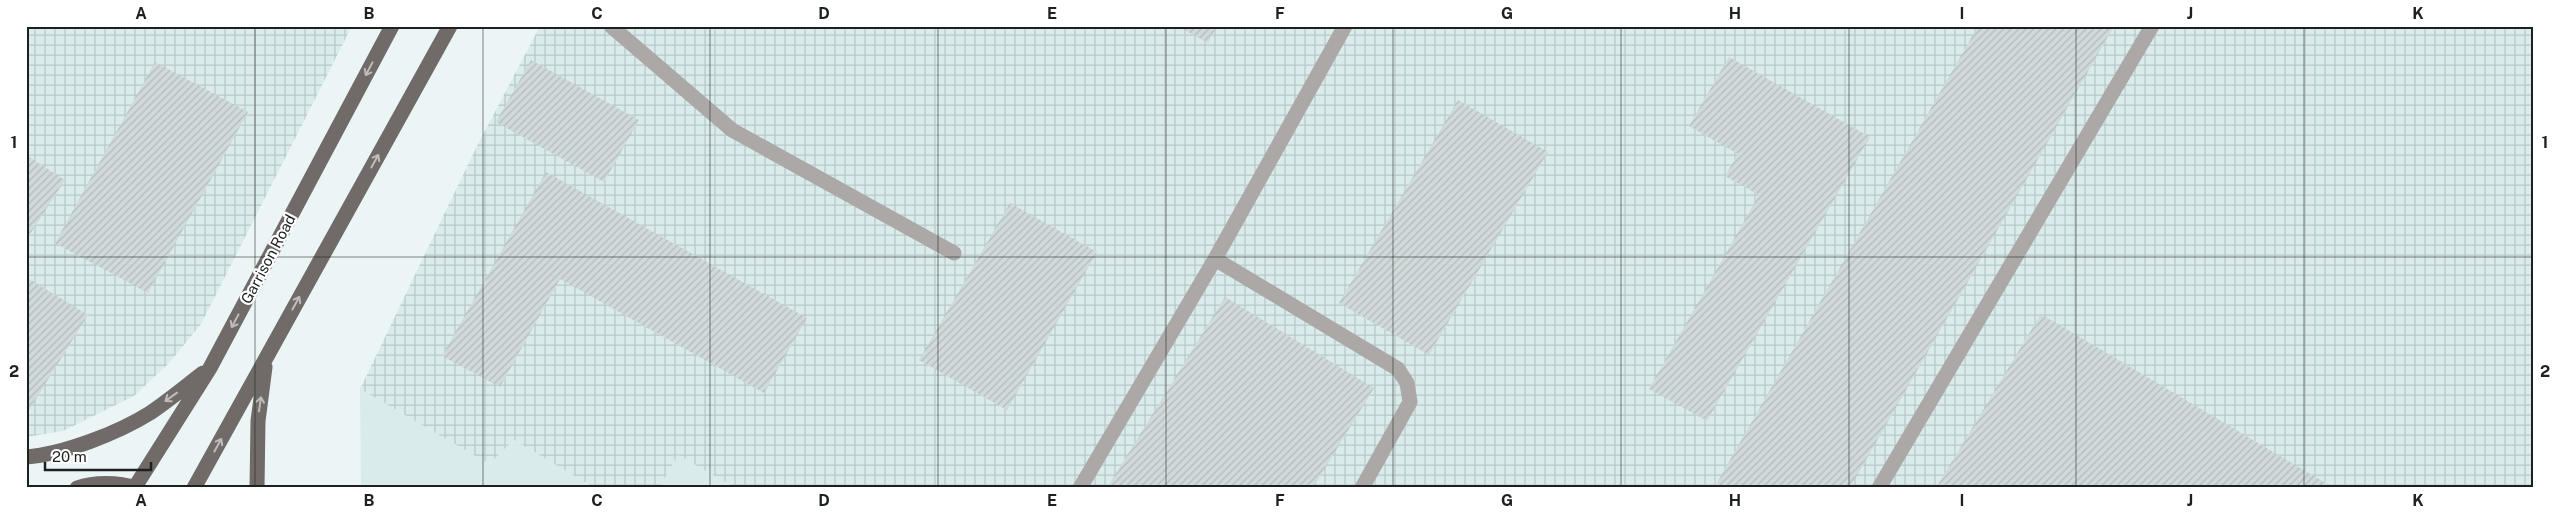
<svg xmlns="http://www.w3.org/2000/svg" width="2559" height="514" font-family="'Public Sans',sans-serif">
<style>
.built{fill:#d9ebeb}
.industrial{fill:url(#industrial-grid)}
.building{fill:url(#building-hatch)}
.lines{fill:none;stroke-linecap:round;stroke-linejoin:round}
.service{stroke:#aba8a7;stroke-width:15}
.primary{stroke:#706a68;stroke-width:15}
.oneway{stroke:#bfbcbb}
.grid{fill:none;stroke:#1c201f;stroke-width:1;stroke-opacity:0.55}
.labels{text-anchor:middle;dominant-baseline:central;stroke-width:4.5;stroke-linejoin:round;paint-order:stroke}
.street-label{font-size:15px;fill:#1c201f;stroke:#fff}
.neatline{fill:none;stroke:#1c201f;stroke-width:2}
.grid-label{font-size:16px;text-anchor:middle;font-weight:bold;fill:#1c201f}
</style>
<defs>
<pattern id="industrial-grid" width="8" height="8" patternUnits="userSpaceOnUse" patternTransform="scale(1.25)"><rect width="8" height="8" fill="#d9ebeb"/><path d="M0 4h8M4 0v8" fill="none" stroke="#bac9c9"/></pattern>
<pattern id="building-hatch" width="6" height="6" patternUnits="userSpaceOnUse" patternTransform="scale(1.25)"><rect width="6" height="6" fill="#d1dada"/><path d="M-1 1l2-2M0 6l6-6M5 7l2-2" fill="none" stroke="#b3bbbb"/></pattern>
</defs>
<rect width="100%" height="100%" fill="#ecf5f5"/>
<path class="built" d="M 360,389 L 489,464 L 514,440 L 595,488 L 361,488 Z
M 678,455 L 736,488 L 659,488 Z"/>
<path class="industrial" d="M 26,26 L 352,26 L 201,324 L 169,363 L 134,396 L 63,431 L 26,437 Z
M 540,26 L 2533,26 L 2533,488 L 736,488 L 678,455 L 659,488 L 595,488 L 514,440 L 489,464 L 360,389 L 477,146 Z"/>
<path class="building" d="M 1177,26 L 1217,26 L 1208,43 Z
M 1978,26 L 2114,26 L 1850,488 L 1714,488 Z
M 1729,57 L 1870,137 L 1707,421 L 1649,389 L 1759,195 L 1725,176 L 1738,154 L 1689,126 Z
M 531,60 L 639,120 L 604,182 L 496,122 Z
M 155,62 L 248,112 L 148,293 L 55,243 Z
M 1458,100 L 1548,152 L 1429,355 L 1339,303 Z
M 26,155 L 65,180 L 26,240 Z
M 546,172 L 807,318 L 764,393 L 560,279 L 500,387 L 442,356 Z
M 1010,203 L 1097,252 L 1007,410 L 919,360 Z
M 26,277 L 88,315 L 26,415 Z
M 1225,297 L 1374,388 L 1313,488 L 1107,488 Z
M 2041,314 L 2334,488 L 1936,488 Z"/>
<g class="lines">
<path class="service" d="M 611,26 L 732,130 L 954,253
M 1215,259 L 1398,369 L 1407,383 L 1410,402 L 1362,488
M 1080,488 L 1215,259 L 1345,26
M 1879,488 L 2152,26"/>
<path class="primary" d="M 26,457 C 64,454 118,433 150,413 C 168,401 186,386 203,373
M 135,487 L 210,368 L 392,26
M 77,488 C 94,482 118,482 136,488
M 194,488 L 450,26
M 257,488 L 258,421 L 265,367"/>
</g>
<defs><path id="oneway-shaft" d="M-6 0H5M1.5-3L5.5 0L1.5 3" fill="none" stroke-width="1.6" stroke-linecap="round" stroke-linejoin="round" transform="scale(1.25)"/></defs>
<g class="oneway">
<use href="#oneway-shaft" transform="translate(369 69) rotate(118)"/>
<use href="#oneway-shaft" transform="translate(375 161) rotate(-61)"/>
<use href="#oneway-shaft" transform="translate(296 303) rotate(-61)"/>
<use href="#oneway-shaft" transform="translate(235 321) rotate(118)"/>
<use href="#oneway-shaft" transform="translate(171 397) rotate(144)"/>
<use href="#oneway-shaft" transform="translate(260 404) rotate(-82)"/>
<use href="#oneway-shaft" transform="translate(218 445) rotate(-61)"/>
</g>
<path class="grid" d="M 255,26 L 255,488M 483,26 L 483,488M 710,26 L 710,488M 938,26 L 938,488M 1166,26 L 1166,488M 1393,26 L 1393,488M 1621,26 L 1621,488M 1849,26 L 1849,488M 2076,26 L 2076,488M 2304,26 L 2304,488M 26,257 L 2533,257"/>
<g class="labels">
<g class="street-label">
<text transform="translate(268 259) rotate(-62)">Garrison Road</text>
</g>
</g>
<rect width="2559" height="514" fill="none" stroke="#ffffff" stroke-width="55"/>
<path d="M45 462v8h106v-8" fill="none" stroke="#1c201f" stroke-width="2.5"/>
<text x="52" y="462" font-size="15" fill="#1c201f" stroke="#ffffff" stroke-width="4" paint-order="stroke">20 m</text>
<rect x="28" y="28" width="2504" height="458" class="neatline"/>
<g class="grid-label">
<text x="141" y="19">A</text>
<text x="369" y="19">B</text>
<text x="597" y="19">C</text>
<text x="824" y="19">D</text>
<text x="1052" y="19">E</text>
<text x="1280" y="19">F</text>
<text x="1507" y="19">G</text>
<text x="1735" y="19">H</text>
<text x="1962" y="19">I</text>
<text x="2190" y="19">J</text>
<text x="2418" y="19">K</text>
<text x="14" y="148">1</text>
<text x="2545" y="148">1</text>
<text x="14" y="377">2</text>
<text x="2545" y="377">2</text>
<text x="141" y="506">A</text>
<text x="369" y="506">B</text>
<text x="597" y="506">C</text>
<text x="824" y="506">D</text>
<text x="1052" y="506">E</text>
<text x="1280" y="506">F</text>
<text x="1507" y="506">G</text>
<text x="1735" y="506">H</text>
<text x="1962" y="506">I</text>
<text x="2190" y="506">J</text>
<text x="2418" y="506">K</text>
</g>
</svg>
